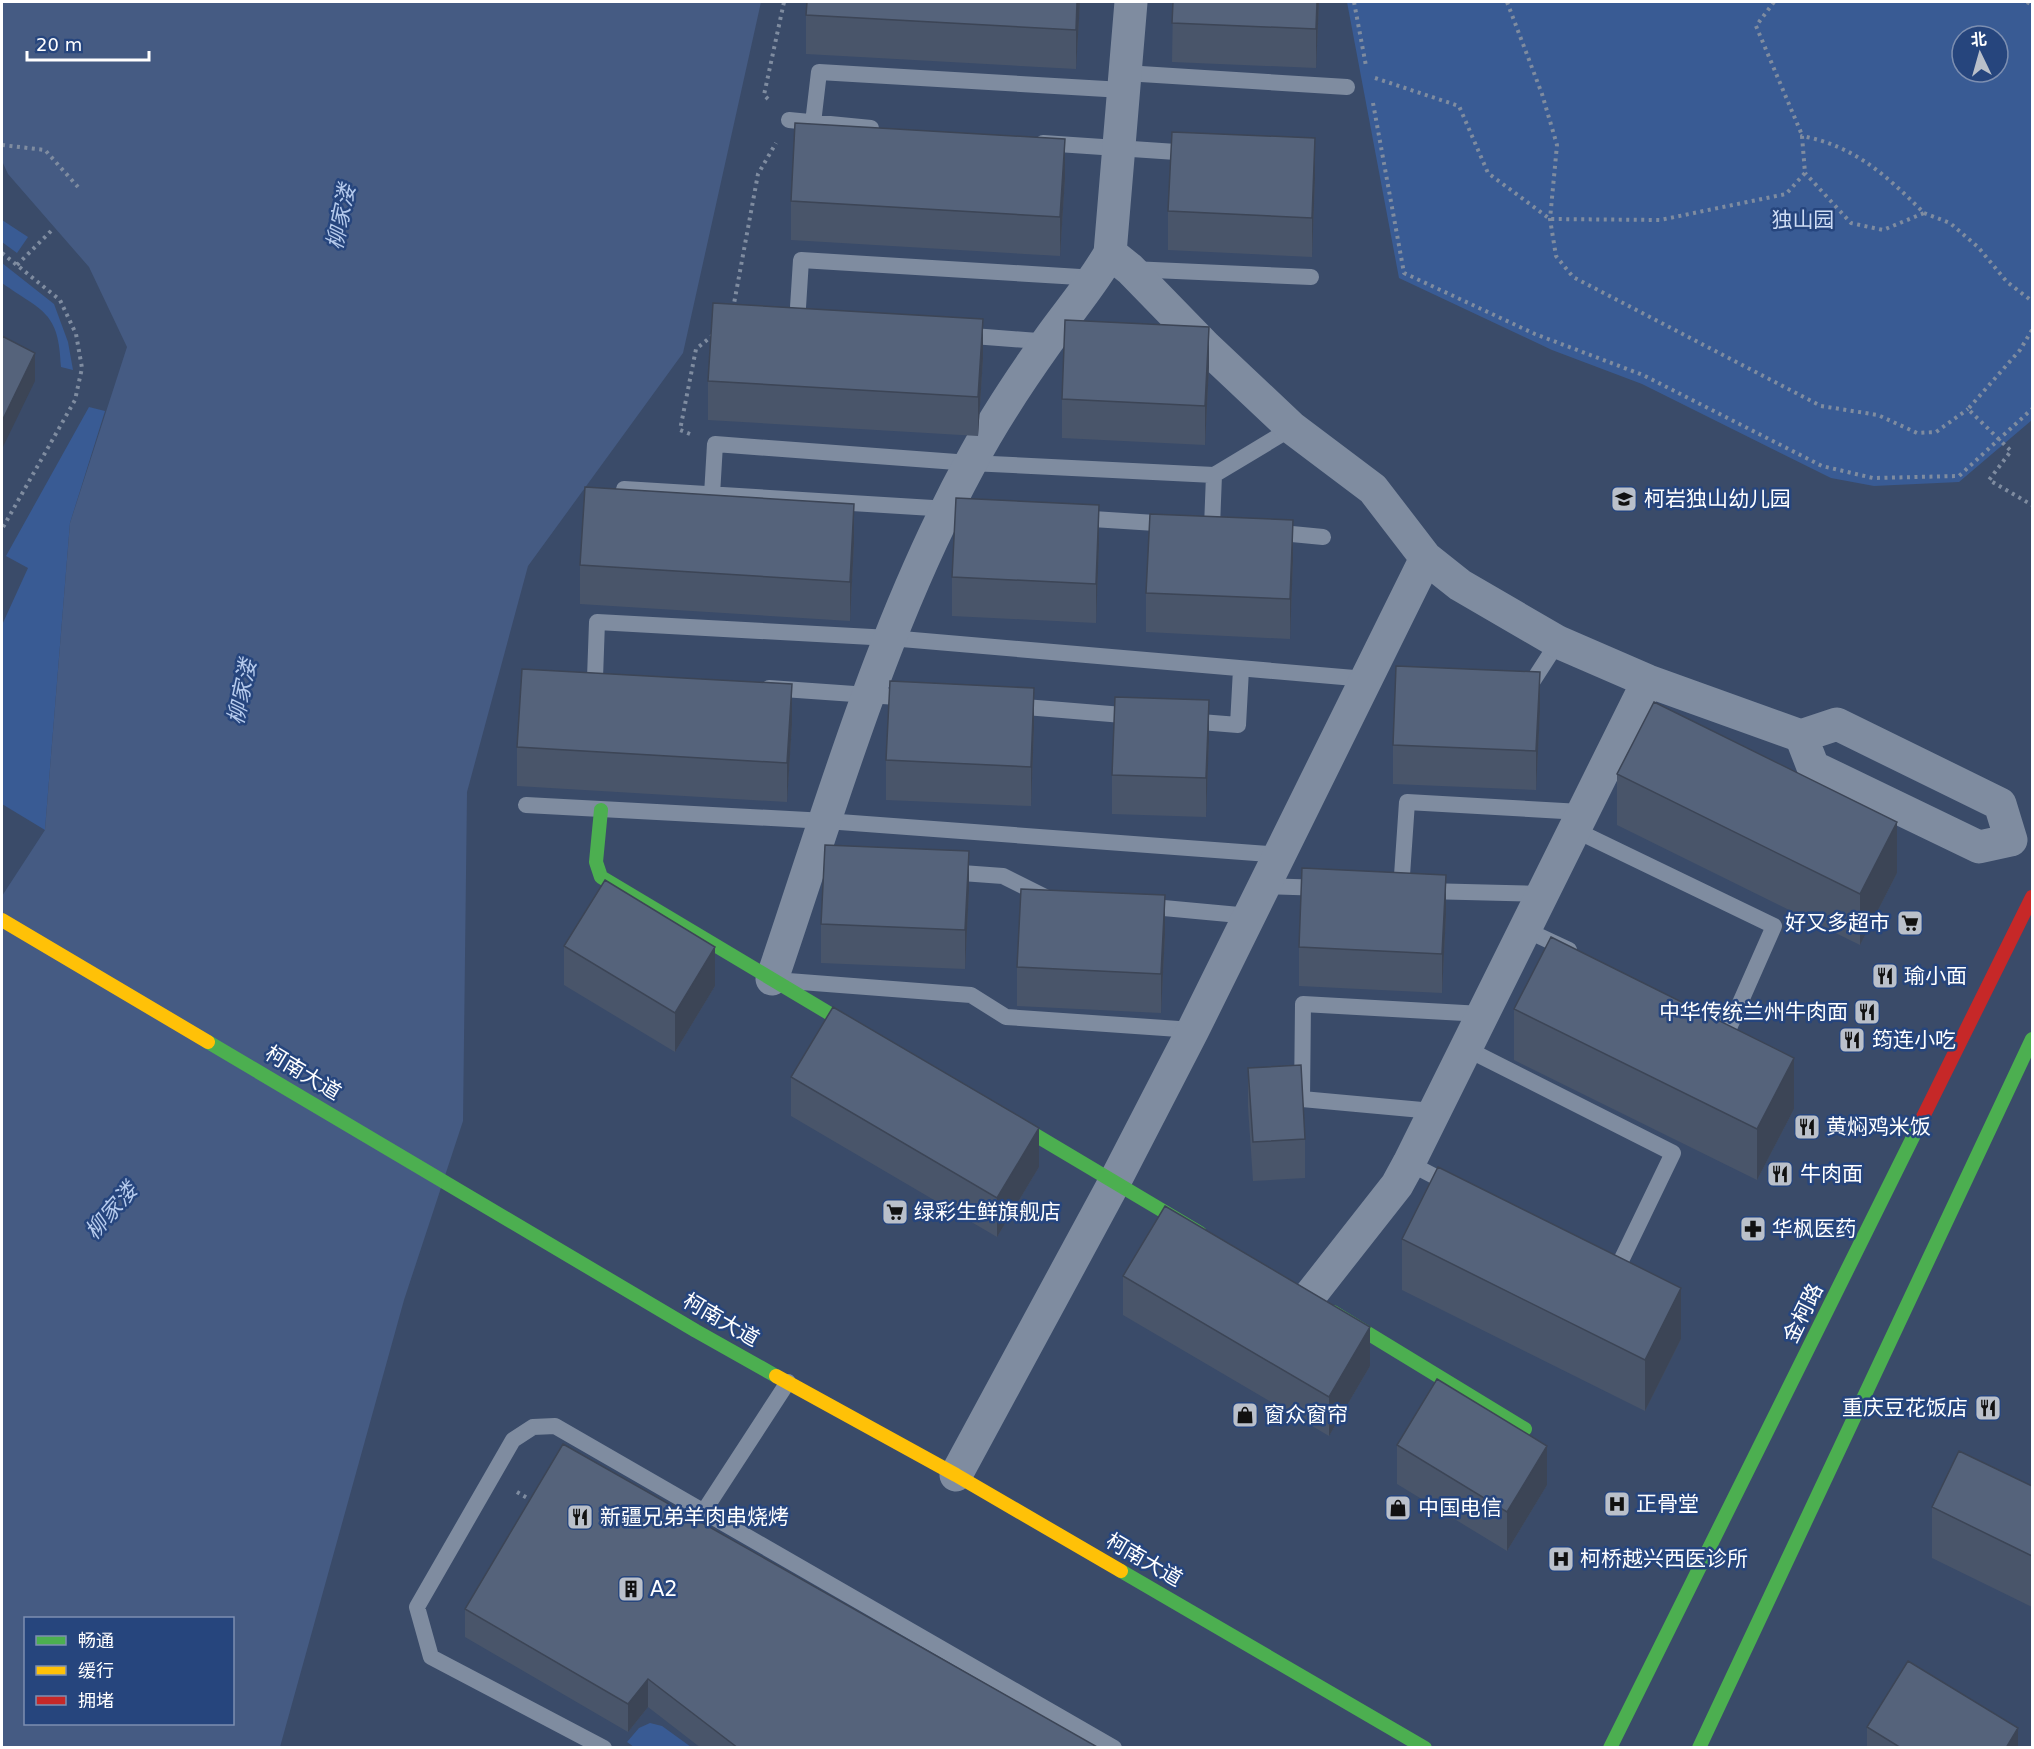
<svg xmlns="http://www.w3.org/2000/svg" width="2034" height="1749" font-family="'DejaVu Sans','Noto Sans SC',sans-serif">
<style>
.green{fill:#395b94;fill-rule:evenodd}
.water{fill:#455b83;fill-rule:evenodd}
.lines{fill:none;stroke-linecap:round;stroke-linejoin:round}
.path{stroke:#7f8ca0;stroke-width:4;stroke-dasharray:3 4.5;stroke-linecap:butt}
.lane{stroke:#7f8ca0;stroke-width:16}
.street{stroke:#7f8ca0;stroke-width:33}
.fast{stroke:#4caf50;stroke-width:14}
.slow{stroke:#ffc107;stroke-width:14}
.jam{stroke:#c62828;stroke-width:14}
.wall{fill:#49556a}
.shaded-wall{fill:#3c4556}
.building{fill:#55637b;stroke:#3c4556;stroke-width:1.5}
.labels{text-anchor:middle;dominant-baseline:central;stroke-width:5;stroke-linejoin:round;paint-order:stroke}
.park-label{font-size:21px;fill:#cedcf4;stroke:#26457d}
.poi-label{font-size:21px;fill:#fff;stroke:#26457d;text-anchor:start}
.street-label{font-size:21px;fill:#fff;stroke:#26457d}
.water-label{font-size:22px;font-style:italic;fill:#b6cbed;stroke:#26457d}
</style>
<rect width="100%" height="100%" fill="#3a4b69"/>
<path class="green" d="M 1347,2 L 2032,2 L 2032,420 L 1959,482 L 1874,486 L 1831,478 L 1642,384 L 1552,350 L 1399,278 ZM 1962,36 L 1998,36 L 1998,72 L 1962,72 Z
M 2,220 L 28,237 L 17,253 L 2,242 Z
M 2,263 L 54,304 L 68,342 L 73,370 L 61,367 C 59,311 43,312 2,283 Z
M 89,407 L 105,411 L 70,523 L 45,830 L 2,804 L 2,625 L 28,568 L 6,556 Z
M 650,1723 L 662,1726 L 691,1747 L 634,1747 L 627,1742 L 639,1728 Z"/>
<path class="water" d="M 2,2 L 761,2 L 683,353 L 528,566 L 467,792 L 463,1121 L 404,1300 L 280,1747 L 2,1748 L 2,896 L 45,830 L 70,523 L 127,347 L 89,267 L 8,174 L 2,161 ZM 26,1618 L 232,1618 L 232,1724 L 26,1724 Z"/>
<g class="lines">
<path class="path" d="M 1354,2 L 1366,66
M 1507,2 L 1542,94 L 1557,145 L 1550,219 L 1556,256 L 1573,277 L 1821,406 L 1878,415 L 1917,433 L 1936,432 L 1968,409
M 1774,2 L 1756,26 L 1802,135
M 2027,2 L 2032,5
M 1375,78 L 1459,106 L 1488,173 L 1550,219 L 1660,220 L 1786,194 L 1805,173 L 1802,136 C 1855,146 1887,176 1924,213 L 1883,230 L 1851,223 L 1805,173
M 768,99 L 764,95 L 784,2
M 1373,103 L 1404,273 L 1535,334 L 1643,375 L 1822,466 L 1873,478 L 1959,476 L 2032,409
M 2,145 L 45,150 L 78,187
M 1924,213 L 1950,223 L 1978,247 L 2007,282 L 2032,301
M 2,253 L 60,300 L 76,334 L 82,368 L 75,400 L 2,529
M 17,265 L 54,228
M 733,309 L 758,174 L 776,143
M 2032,330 L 2020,350 L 1968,409 L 2011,451 L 1989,480 L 2032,505
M 690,434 L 680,430 L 696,349 L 713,335
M 517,1492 L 534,1502"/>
<path class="lane" d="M 1125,73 L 1347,87
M 789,120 L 871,128
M 813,123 L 819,72 L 1123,90
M 1043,143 L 1191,153
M 1131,269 L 1311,277
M 797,323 L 801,260 L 1096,278
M 960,335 L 1051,342
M 624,489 L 949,509
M 712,495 L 715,444 L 970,463 L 1214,475 L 1292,428
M 1077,518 L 1171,524
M 1212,527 L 1214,475
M 1271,532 L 1323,537
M 595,678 L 597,622 L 890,638 L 1366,679
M 1524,687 L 1529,687 L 1558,642
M 769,688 L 911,698
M 1012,706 L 1135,716
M 1188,721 L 1238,725 L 1241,669
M 526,805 L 826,821 L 1281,855
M 1573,829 L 1774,926 L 1729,1028 L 1711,1019
M 948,872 L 1003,876 L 1045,897
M 1266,886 L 1325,888
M 1401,890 L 1407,802 L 1581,812
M 1425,891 L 1541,894
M 1142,906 L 1250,916
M 1524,929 L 1569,950
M 788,981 L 971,995 L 1006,1017 L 1193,1030
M 1465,1048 L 1673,1153 L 1617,1269 L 1607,1264
M 1433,1111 L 1302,1099 L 1303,1004 L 1482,1014
M 1409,1163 L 1453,1186
M 704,1511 L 788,1382
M 604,1748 L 431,1657 L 417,1607 L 513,1440 L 533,1427 L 555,1426 L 1114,1748"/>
<path class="street" d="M 1110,253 L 1130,269 L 1205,346 L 1292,428 L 1373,489 L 1426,558 L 1460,585 L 1558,642 L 1648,681 L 1801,736
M 1837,724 L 2000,804 L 2011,840 L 1979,847 L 1813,767 L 1801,736 Z
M 772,979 C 831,806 882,626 970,464 C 992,422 1020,380 1047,342 C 1068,312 1092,285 1110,253 L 1131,2
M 1309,1297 L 1397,1185 L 1409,1163 L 1648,681
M 956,1475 L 1114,1183 L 1193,1030 L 1426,558"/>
<path class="fast" d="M 601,810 L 596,862 L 601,877 L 867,1036
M 208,1042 L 696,1331 L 776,1376
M 1000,1114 L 1200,1233
M 1333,1312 L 1525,1429
M 1121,1571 L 1425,1748
M 1610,1748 L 1918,1127
M 1699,1748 L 2032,1039"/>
<path class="slow" d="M 2,920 L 208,1042
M 776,1376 L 956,1475 L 1121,1571"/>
<path class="jam" d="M 1918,1127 L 2032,897"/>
</g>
<path class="wall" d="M 1080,2 L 1076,69 L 806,54 L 806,15 Z
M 1173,2 L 1319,2 L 1316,68 L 1172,62 Z
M 1065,178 L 1060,256 L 791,240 L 791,201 Z
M 1315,178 L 1312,257 L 1168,250 L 1168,211 Z
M 983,358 L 978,436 L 708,420 L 708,381 Z
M 1209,366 L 1205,445 L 1062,438 L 1062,399 Z
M 854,543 L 850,621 L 580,604 L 580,565 Z
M 1099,544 L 1096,623 L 952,616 L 952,577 Z
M 1293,559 L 1290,639 L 1146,632 L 1146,593 Z
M 1540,711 L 1536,790 L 1393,784 L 1393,745 Z
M 792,724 L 787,802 L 517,786 L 517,747 Z
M 1034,727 L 1031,806 L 886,800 L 886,760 Z
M 1209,739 L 1206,817 L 1112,814 L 1112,775 Z
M 1617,774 L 1897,873 L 1860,945 L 1617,825 Z
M 969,890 L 965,969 L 821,963 L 821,924 Z
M 1446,914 L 1442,993 L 1299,986 L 1299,947 Z
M 1165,934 L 1161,1013 L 1017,1006 L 1017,967 Z
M 564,946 L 715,986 L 675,1052 L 564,985 Z
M 1514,1009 L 1794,1109 L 1757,1180 L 1514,1060 Z
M 1248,1068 L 1305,1139 L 1305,1178 L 1253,1181 L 1248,1107 Z
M 791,1077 L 1039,1167 L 997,1237 L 791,1116 Z
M 1402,1239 L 1681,1339 L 1645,1411 L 1402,1290 Z
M 1123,1276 L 1370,1366 L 1329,1436 L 1123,1315 Z
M 1397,1445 L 1547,1485 L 1507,1551 L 1397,1484 Z
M 2032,1486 L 2032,1607 L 1932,1558 L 1932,1507 Z
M 465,1609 L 1099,1748 L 701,1748 L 648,1707 L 628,1732 L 465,1637 Z
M 1867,1727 L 2018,1748 L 1867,1748 Z"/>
<path class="shaded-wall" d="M 1077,2 L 1080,2 L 1076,69 L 1076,30 Z
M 1317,2 L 1319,2 L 1316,68 L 1316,29 Z
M 1315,138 L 1315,178 L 1312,257 L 1312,218 Z
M 1065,139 L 1065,178 L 1060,256 L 1060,217 Z
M 983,319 L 983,358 L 978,436 L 978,397 Z
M 1209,327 L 1209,366 L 1205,445 L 1205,406 Z
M 35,353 L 35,381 L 2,449 L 2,421 Z
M 854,504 L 854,543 L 850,621 L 850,582 Z
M 1099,505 L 1099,544 L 1096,623 L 1096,584 Z
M 1293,520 L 1293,559 L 1290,639 L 1290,599 Z
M 1540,672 L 1540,711 L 1536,790 L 1536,751 Z
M 792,684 L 792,724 L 787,802 L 787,763 Z
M 1034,688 L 1034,727 L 1031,806 L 1031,767 Z
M 1209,700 L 1209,739 L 1206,817 L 1206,778 Z
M 1897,822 L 1897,873 L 1860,945 L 1860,894 Z
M 969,851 L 969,890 L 965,969 L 965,930 Z
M 1446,875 L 1446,914 L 1442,993 L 1442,954 Z
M 1165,895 L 1165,934 L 1161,1013 L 1161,974 Z
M 715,947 L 715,986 L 675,1052 L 675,1013 Z
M 1794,1058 L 1794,1109 L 1757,1180 L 1757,1129 Z
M 1039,1128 L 1039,1167 L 997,1237 L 997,1198 Z
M 1681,1288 L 1681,1339 L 1645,1411 L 1645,1360 Z
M 1370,1327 L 1370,1366 L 1329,1436 L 1329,1397 Z
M 1547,1446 L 1547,1485 L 1507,1551 L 1507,1512 Z
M 648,1679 L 648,1707 L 628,1732 L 628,1704 Z
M 2018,1728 L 2018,1748 L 2006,1748 Z"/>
<path class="building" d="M 807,2 L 1077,2 L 1076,30 L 806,15 Z
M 1173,2 L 1317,2 L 1316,29 L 1172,23 Z
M 795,123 L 1065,139 L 1060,217 L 791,201 Z
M 1172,132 L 1315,138 L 1312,218 L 1168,211 Z
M 713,303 L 983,319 L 978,397 L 708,381 Z
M 1065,320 L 1209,327 L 1205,406 L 1062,399 Z
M 2,336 L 35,353 L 2,421 Z
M 585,487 L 854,504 L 850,582 L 580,565 Z
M 956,498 L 1099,505 L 1096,584 L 952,577 Z
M 1150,514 L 1293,520 L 1290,599 L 1146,593 Z
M 1396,666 L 1540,672 L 1536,751 L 1393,745 Z
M 522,669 L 792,684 L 787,763 L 517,747 Z
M 890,681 L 1034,688 L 1031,767 L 886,760 Z
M 1115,697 L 1209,700 L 1206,778 L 1112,775 Z
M 1654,702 L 1897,822 L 1860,894 L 1617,774 Z
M 825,845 L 969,851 L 965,930 L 821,924 Z
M 1302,868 L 1446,875 L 1442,954 L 1299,947 Z
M 605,880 L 715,947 L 675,1013 L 564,946 Z
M 1021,889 L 1165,895 L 1161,974 L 1017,967 Z
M 1551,937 L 1794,1058 L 1757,1129 L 1514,1009 Z
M 833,1007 L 1039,1128 L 997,1198 L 791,1077 Z
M 1301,1065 L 1305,1139 L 1253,1142 L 1248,1068 Z
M 1438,1167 L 1681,1288 L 1645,1360 L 1402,1239 Z
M 1165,1206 L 1370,1327 L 1329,1397 L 1123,1276 Z
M 1437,1379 L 1547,1446 L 1507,1512 L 1397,1445 Z
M 563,1444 L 1099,1748 L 738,1748 L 648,1679 L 628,1704 L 465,1609 Z
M 1959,1451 L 2032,1486 L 2032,1556 L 1932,1507 Z
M 1908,1661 L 2018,1728 L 2006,1748 L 1901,1748 L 1867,1727 Z"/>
<defs>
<symbol id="school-square" viewBox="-11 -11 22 22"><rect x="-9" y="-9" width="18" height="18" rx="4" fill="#bac0ca" stroke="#26457d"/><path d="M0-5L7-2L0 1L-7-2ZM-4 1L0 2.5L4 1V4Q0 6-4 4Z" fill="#111"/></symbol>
<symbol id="supermarket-square" viewBox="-11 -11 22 22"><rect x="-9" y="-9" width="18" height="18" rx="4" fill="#bac0ca" stroke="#26457d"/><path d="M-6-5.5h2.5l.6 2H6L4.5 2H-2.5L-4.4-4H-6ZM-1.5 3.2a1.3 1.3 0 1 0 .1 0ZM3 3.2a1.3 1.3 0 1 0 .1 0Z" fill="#111"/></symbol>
<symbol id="restaurant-square" viewBox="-11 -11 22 22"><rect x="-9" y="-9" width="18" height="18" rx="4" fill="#bac0ca" stroke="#26457d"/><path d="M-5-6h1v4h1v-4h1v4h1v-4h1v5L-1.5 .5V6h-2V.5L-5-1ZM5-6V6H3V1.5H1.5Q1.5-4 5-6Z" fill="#111"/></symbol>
<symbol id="pharmacy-square" viewBox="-11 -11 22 22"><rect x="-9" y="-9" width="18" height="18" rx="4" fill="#bac0ca" stroke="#26457d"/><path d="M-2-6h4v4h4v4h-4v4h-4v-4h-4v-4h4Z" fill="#111"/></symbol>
<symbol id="shop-square" viewBox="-11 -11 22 22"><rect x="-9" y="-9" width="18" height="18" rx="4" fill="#bac0ca" stroke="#26457d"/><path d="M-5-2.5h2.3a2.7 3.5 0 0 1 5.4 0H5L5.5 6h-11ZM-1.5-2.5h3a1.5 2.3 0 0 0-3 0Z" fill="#111"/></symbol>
<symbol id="hospital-square" viewBox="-11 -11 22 22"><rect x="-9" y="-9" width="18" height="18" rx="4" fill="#bac0ca" stroke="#26457d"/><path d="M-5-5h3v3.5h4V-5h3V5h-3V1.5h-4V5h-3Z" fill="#111"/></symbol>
<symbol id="building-square" viewBox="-11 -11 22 22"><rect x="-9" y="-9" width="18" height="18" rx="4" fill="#bac0ca" stroke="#26457d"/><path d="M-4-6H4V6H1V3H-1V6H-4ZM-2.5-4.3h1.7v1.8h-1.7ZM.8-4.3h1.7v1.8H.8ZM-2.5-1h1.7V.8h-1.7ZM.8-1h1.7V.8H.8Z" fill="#111"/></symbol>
</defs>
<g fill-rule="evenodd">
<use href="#school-square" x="1609" y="484" width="30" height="30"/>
<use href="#supermarket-square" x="1895" y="908" width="30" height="30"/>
<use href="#restaurant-square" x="1870" y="961" width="30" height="30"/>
<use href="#restaurant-square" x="1852" y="997" width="30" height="30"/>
<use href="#restaurant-square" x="1837" y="1025" width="30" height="30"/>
<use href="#restaurant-square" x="1792" y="1112" width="30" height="30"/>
<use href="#restaurant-square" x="1765" y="1159" width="30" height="30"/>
<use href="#supermarket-square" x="880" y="1197" width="30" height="30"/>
<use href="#pharmacy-square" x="1738" y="1214" width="30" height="30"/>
<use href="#restaurant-square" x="1973" y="1393" width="30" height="30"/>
<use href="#shop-square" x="1230" y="1400" width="30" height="30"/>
<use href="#hospital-square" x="1602" y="1489" width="30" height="30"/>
<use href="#shop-square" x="1383" y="1493" width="30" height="30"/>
<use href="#restaurant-square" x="565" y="1502" width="30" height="30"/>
<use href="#hospital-square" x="1546" y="1544" width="30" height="30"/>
<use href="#building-square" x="616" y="1574" width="30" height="30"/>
</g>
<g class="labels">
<g class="park-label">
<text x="1803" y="220">独山园</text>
</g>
<g class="poi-label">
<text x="1644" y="499">柯岩独山幼儿园</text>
<text x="1890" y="923" text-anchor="end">好又多超市</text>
<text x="1904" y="976">瑜小面</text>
<text x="1848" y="1012" text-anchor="end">中华传统兰州牛肉面</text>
<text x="1872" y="1040">筠连小吃</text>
<text x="1826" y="1127">黄焖鸡米饭</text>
<text x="1800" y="1174">牛肉面</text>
<text x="914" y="1212">绿彩生鲜旗舰店</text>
<text x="1772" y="1229">华枫医药</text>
<text x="1968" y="1408" text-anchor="end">重庆豆花饭店</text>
<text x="1264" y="1415">窗众窗帘</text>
<text x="1636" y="1504">正骨堂</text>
<text x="1418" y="1508">中国电信</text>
<text x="600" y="1517">新疆兄弟羊肉串烧烤</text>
<text x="1580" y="1559">柯桥越兴西医诊所</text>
<text x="650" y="1589">A2</text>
</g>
<g class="street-label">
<text transform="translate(303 1073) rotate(31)">柯南大道</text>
<text transform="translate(1803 1313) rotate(-64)">金柯路</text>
<text transform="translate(721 1320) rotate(30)">柯南大道</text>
<text transform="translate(1144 1560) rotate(30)">柯南大道</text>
</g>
<g class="water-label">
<text transform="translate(341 217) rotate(-78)">柳家溇</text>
<text transform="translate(242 692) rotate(-78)">柳家溇</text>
<text transform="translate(111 1211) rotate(-49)">柳家溇</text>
</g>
</g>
<rect width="2034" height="1749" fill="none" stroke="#ffffff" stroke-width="6"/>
<rect x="24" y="1617" width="210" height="108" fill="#26457d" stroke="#7d8fb1" stroke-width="1.5"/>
<rect x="36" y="1636" width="30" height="9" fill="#4caf50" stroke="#7d8fb1" stroke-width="1.5"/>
<text x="78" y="1647" font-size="18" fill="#ffffff">畅通</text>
<rect x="36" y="1666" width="30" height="9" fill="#ffc107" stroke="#7d8fb1" stroke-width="1.5"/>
<text x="78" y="1677" font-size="18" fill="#ffffff">缓行</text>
<rect x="36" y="1696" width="30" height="9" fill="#c62828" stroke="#7d8fb1" stroke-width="1.5"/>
<text x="78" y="1707" font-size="18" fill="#ffffff">拥堵</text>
<g transform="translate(1980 54) rotate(355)"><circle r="28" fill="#26457d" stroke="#7d8fb1" stroke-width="1.5"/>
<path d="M0-4.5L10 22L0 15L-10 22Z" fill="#bac0ca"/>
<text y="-9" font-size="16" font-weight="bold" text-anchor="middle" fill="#ffffff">北</text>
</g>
<path d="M27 51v9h122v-9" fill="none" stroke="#ffffff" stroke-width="3"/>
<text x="36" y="51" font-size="18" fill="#ffffff" stroke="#26457d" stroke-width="4.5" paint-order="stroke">20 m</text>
</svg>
